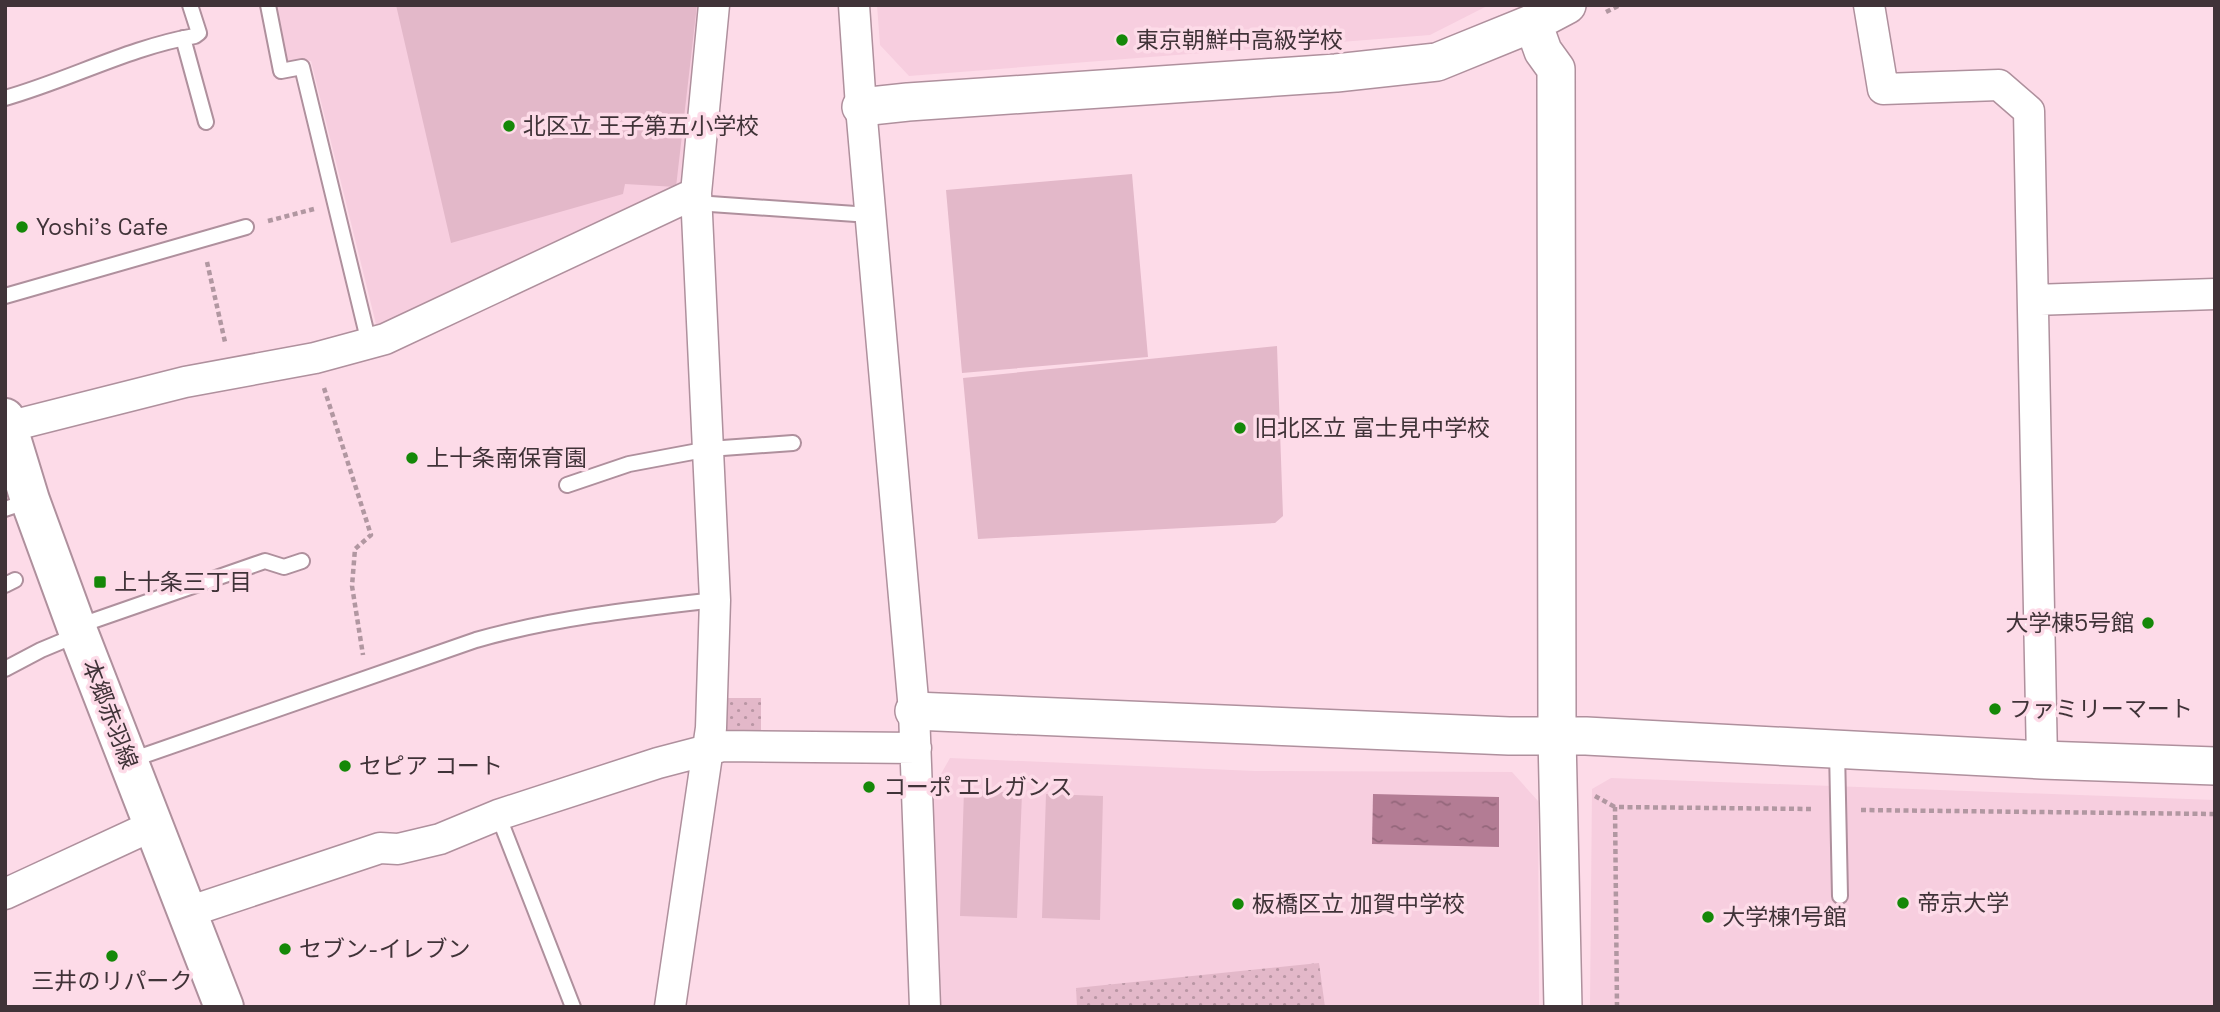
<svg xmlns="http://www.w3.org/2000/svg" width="2220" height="1012" font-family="'Space Grotesk','Noto Sans JP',sans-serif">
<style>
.built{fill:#f7cedf}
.green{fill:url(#green-dots)}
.pitch{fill:#e3b8c9}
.water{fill:url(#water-ripples)}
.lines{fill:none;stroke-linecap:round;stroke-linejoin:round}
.service-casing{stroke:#af909d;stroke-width:18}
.minor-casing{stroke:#af909d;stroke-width:33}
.tertiary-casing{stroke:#af909d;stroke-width:40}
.secondary-casing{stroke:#af909d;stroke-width:42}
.path{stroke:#b197a1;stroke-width:4.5;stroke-dasharray:5 3.5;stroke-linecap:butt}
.service{stroke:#fff;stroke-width:14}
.minor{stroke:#fff;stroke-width:30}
.tertiary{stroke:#fff;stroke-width:37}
.secondary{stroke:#fff;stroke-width:38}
.poi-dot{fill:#158808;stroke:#fddbe8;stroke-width:2.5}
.labels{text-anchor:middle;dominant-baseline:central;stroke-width:7;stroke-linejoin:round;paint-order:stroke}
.poi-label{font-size:23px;fill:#403338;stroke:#fddbe8;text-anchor:start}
.street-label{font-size:23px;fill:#403338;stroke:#fddbe8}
</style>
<defs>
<pattern id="green-dots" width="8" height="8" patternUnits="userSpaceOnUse" patternTransform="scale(1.75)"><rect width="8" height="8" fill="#e3b8c9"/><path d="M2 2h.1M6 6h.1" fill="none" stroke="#b996a4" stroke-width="1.8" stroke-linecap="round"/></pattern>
<pattern id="water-ripples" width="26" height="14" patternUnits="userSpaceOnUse" patternTransform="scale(1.75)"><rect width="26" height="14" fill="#b37c94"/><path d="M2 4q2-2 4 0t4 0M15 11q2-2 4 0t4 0" fill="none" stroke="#93667a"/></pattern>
</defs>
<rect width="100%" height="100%" fill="#fddbe8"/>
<path class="built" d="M 276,5 L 705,5 L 684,191 L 385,327 L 376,324 L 311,61 L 287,60 Z
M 877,5 L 1489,5 L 1430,35 L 909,76 L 880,45 Z
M 950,758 L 1255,771 L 1512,772 L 1538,801 L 1539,1007 L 941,1007 L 933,788 Z
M 1611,778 L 2215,800 L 2215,1007 L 1590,1007 L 1592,789 Z"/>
<path class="green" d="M 726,698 L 761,698 L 761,730 L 726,730 Z
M 1319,963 L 1325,1007 L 1077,1007 L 1076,988 Z"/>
<path class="pitch" d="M 396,5 L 697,5 L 676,187 L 625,184 L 623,194 L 451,243 Z
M 1132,174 L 1148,357 L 962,373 L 946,190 Z
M 1277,346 L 1283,516 L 1275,523 L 978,539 L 963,378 Z
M 964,790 L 1022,793 L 1017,918 L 960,916 Z
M 1046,794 L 1103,796 L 1100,920 L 1042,918 Z"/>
<path class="water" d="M 1373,794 L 1499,797 L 1499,847 L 1372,844 Z"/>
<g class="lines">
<defs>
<path id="service" d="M 268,5 L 281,71 L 302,67 L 369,343
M 183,38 L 206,122
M 5,98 C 69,80 130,47 195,36 L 199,33 L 190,5
M 696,203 L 870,215
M 5,296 L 246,227
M 567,485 L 629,464 L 709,449 L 793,443
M 5,509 L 28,501
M 5,585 L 15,580
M 78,626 L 265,561 L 284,567 L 302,561
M 5,669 L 41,650 L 77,635
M 1837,750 L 1840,896
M 131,760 L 476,640 C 553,618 635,609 715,600
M 498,815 L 573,1007"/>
<path id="minor" d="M 854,5 L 861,107 L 914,711 L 925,1007
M 1869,5 L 1883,89 L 1999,85 L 2029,111 L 2042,760
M 2033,300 L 2215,294
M 7,427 L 185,382 L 315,358 L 385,339 L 696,193
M 5,894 L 154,825
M 188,912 L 380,848 L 398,849 L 440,839 L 498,815 L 658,763 L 723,746 L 916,748
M 670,1007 L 711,728 L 715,600 L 696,193 L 714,5"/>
<path id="tertiary" d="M 1533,23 L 1543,51 L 1556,69 L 1557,736 L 1563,1007
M 861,107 L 908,102 L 1336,73 L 1437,62 L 1533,23 L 1567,5
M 914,711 L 1509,736 L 1586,736 L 2042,760 L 2215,766"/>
<path id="secondary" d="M 5,418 L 30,500 L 79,634 L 224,1007"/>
</defs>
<use href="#service" class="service-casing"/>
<use href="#minor" class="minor-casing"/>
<use href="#tertiary" class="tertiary-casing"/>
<use href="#secondary" class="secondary-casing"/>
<path class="path" d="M 1606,12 L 1620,5
M 268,221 L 314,209
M 207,262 L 225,342
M 324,388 L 371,535 L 355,549 L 352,586 L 363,655
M 1595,796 L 1615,807
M 1861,810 L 2215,814
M 1617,1007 L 1615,807 L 1813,809"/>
<use href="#service" class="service"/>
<use href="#minor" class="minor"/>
<use href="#tertiary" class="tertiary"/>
<use href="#secondary" class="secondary"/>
</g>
<g class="poi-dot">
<circle cx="1122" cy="40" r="7"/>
<circle cx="509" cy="126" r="7"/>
<circle cx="22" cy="227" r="7"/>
<circle cx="1240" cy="428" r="7"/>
<circle cx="412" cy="458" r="7"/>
<rect x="93" y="575" width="14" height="14" rx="3.5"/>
<circle cx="2148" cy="623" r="7"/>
<circle cx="1995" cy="709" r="7"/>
<circle cx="345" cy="766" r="7"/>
<circle cx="869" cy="787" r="7"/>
<circle cx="1903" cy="903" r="7"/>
<circle cx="1238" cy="904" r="7"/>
<circle cx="1708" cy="917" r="7"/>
<circle cx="285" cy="949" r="7"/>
<circle cx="112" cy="956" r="7"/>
</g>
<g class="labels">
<g class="poi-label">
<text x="1136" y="40">東京朝鮮中高級学校</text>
<text x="523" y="126">北区立 王子第五小学校</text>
<text x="36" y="227">Yoshi's Cafe</text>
<text x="1254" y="428">旧北区立 富士見中学校</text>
<text x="426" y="458">上十条南保育園</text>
<text x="114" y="582">上十条三丁目</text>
<text x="2134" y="623" text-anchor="end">大学棟5号館</text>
<text x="2009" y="709">ファミリーマート</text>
<text x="359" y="766">セピア コート</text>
<text x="883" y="787">コーポ エレガンス</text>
<text x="1917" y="903">帝京大学</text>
<text x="1252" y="904">板橋区立 加賀中学校</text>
<text x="1722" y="917">大学棟1号館</text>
<text x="299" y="949">セブン-イレブン</text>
<text x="112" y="981" text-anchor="middle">三井のリパーク</text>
</g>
<g class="street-label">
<text transform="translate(110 714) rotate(69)">本郷赤羽線</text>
</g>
</g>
<rect width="2220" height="1012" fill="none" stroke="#403338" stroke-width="14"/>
</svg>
